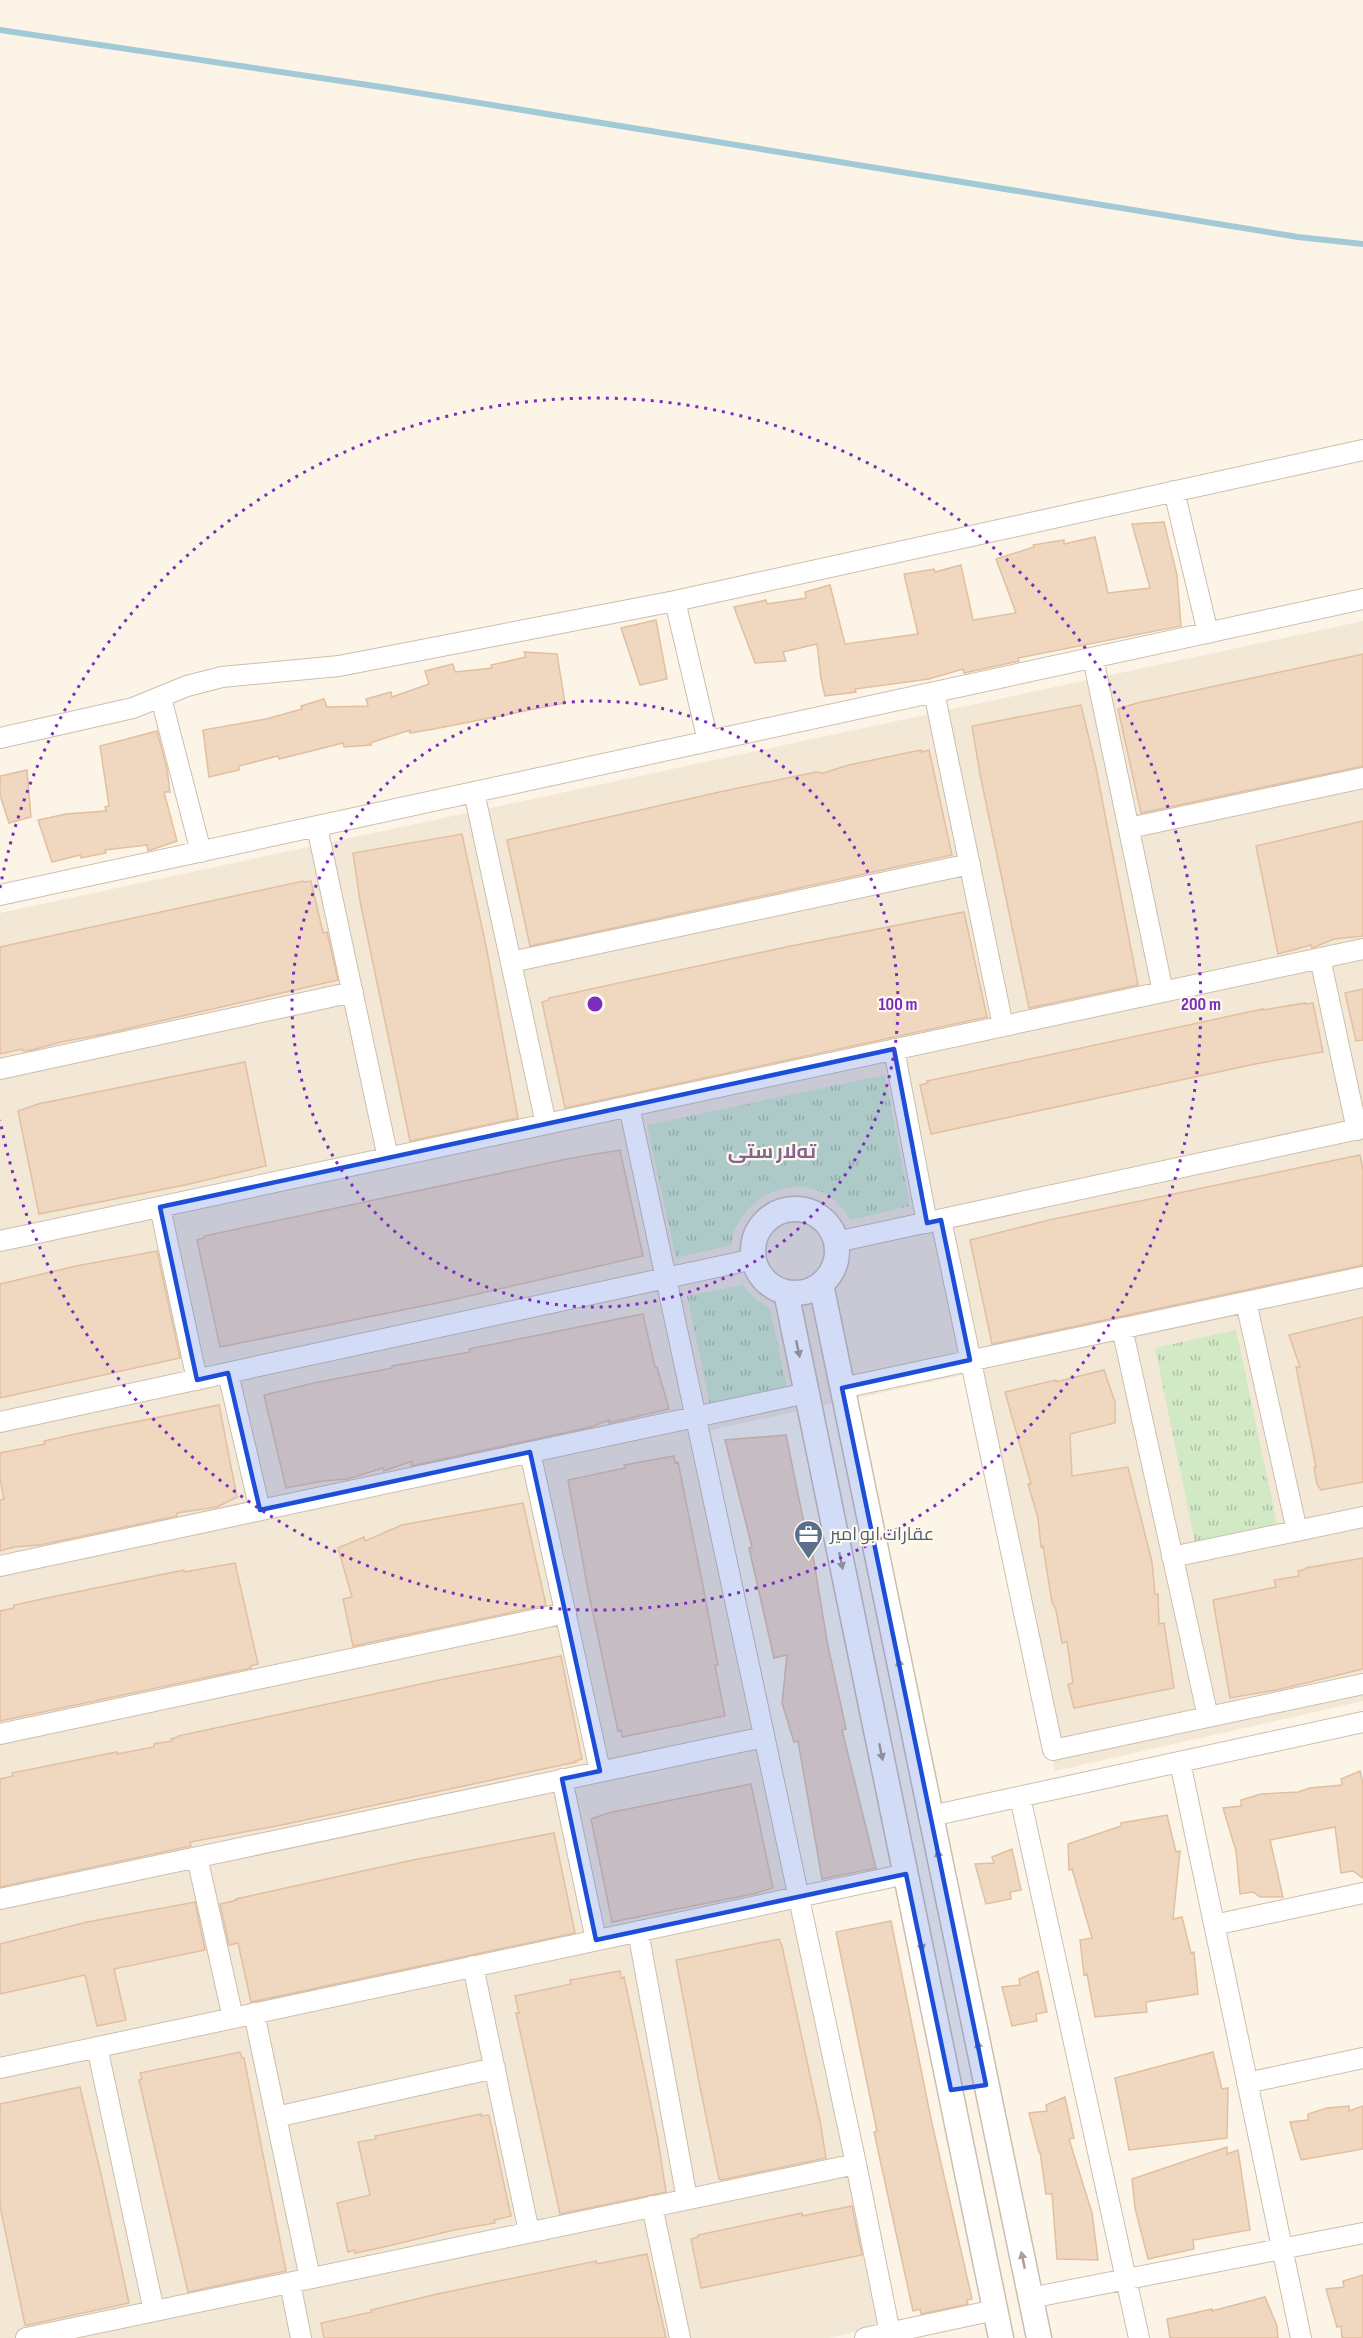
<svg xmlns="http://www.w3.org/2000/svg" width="1363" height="2338" font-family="'Sofia Sans Condensed',Cairo,sans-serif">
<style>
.residential{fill:#f3e8d5}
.grass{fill:url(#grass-tufts)}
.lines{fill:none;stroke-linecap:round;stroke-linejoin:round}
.stream{stroke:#a2cad6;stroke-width:6}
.building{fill:#f0d7bf;stroke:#e2bfa0;stroke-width:1.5}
.minor-casing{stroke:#cdbead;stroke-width:22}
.tertiary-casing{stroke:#cdbead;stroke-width:27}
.minor{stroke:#fff;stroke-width:20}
.tertiary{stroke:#fff;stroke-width:24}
.oneway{fill:#ac9e94}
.marked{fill:#1d4ed8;fill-opacity:0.2;stroke:#1d4ed8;stroke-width:4.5;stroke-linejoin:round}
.ring{fill:none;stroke:#7b2cbf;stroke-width:3;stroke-dasharray:3 6}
.labels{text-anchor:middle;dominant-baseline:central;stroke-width:4.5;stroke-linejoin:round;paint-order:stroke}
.service-label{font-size:18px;fill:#4e5e75;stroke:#fef9ed;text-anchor:start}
.neighbourhood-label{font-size:20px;font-weight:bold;fill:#866491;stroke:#fef9ed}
.centre{fill:#7b2cbf;stroke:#fef9ed;stroke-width:3}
.ring-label{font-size:18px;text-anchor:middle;font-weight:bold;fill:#7b2cbf;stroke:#fef9ed;stroke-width:4.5;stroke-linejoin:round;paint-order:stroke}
</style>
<defs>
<pattern id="grass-tufts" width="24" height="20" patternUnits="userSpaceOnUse" patternTransform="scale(1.5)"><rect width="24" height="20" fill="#d1e9c5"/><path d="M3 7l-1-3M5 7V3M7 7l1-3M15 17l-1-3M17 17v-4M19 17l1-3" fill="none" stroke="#aec0a2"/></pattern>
</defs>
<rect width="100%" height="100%" fill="#fcf5e7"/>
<path class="residential" d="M 1363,621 L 1363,1701 L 1055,1771 L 968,1374 L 707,1431 L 898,2322 L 829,2338 L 0,2338 L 0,913 Z"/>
<path class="grass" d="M 885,1075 L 910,1206 L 850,1220 C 828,1176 770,1177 743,1216 C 737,1226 731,1233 732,1245 L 676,1258 L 647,1125 Z
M 743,1285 L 753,1297 L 770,1309 L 787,1388 L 710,1405 L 687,1296 Z
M 1236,1330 L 1278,1529 L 1196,1547 L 1155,1348 Z"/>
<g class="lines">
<path class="stream" d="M 0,30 L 388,88 L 1298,237 L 1363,244"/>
</g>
<path class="building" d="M 1164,522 L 1177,575 L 1181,626 L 1018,658 L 1019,661 L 964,673 L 963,669 L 929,679 L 855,689 L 856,692 L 825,696 L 821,679 L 817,644 L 783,652 L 786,661 L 755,663 L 734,607 L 766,600 L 767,604 L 806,598 L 805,592 L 830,585 L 845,644 L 918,634 L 904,574 L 934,569 L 935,572 L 961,565 L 973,620 L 1016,613 L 996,559 L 1034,547 L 1033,545 L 1064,540 L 1064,544 L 1095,537 L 1108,593 L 1150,588 L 1132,524 Z
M 656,620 L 667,679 L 640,685 L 621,628 Z
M 524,652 L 557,654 L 565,703 L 434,729 L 410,733 L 410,730 L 370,743 L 371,745 L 344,747 L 343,743 L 279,759 L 278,756 L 239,766 L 239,770 L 209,777 L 203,730 L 266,719 L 302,709 L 301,706 L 324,699 L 327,707 L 368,706 L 366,699 L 391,692 L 392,697 L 429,684 L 425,671 L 453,664 L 455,672 L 492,668 L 491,665 L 526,657 Z
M 1363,654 L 1363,766 L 1141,813 L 1118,709 L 1137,703 Z
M 1081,705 L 1096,768 L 1138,985 L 1029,1008 L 980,774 L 972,726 Z
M 157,731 L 167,769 L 170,792 L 164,792 L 177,841 L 148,851 L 147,845 L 105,850 L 106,853 L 81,858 L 80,855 L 52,862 L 38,820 L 66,814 L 106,811 L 105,807 L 109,806 L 100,746 Z
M 921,750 L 921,752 L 929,750 L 952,855 L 530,946 L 507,840 L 724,791 L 816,772 L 823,773 L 849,765 Z
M 27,770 L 31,817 L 9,823 L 0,795 L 0,776 Z
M 1363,821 L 1363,936 L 1334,939 L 1312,948 L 1311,945 L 1278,954 L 1256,846 Z
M 462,834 L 486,946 L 518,1118 L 410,1141 L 360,901 L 353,853 Z
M 303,881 L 304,882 L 311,881 L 323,933 L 327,932 L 338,980 L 104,1034 L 61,1042 L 32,1050 L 23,1051 L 22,1049 L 0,1054 L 0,947 Z
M 964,912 L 987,1017 L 565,1108 L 542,1002 L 549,1000 L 549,998 L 786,947 Z
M 1363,989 L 1363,1040 L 1356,1041 L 1345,993 Z
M 1305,1003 L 1305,1004 L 1313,1003 L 1323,1052 L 1255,1064 L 931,1134 L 920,1085 L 928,1083 L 927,1081 L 1263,1009 L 1263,1010 Z
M 245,1062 L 266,1166 L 185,1185 L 39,1214 L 18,1111 L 38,1104 Z
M 620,1150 L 643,1256 L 447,1301 L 220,1347 L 197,1240 L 204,1238 L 204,1236 L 572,1158 Z
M 1360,1155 L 1363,1171 L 1363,1265 L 992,1344 L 970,1240 L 1049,1220 Z
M 157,1251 L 180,1358 L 0,1398 L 0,1284 L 76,1266 Z
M 643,1314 L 655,1367 L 657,1367 L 669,1409 L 609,1423 L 609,1420 L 591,1427 L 411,1466 L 412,1461 L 384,1471 L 383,1468 L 348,1479 L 323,1481 L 286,1488 L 264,1395 L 314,1383 L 392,1368 L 392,1366 L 470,1352 L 469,1349 Z
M 1363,1317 L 1363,1482 L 1321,1490 L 1317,1484 L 1314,1467 L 1316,1467 L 1296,1367 L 1300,1367 L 1289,1335 Z
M 1104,1370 L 1115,1402 L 1115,1423 L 1070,1434 L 1072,1476 L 1128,1467 L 1152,1562 L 1155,1594 L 1158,1594 L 1159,1624 L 1164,1623 L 1174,1688 L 1074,1708 L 1068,1684 L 1073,1683 L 1067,1642 L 1062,1643 L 1056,1610 L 1052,1602 L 1049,1584 L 1043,1546 L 1041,1547 L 1038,1518 L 1028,1484 L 1031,1484 L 1005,1392 L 1056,1380 L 1056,1382 Z
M 219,1405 L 237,1497 L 217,1507 L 177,1513 L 177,1516 L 40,1545 L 14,1547 L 0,1551 L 0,1500 L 4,1499 L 0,1479 L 0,1453 L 45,1444 L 44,1441 L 80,1433 Z
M 786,1435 L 807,1538 L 810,1538 L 828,1646 L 846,1729 L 842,1730 L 876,1868 L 822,1879 L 798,1741 L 794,1742 L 782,1703 L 787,1655 L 774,1658 L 749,1548 L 752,1547 L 725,1440 Z
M 674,1456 L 675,1463 L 678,1462 L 702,1581 L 718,1665 L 715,1665 L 725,1716 L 622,1737 L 621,1730 L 618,1731 L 588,1590 L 568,1480 L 625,1468 L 624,1465 Z
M 523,1503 L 546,1605 L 353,1646 L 343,1599 L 352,1597 L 338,1548 L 364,1537 L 365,1541 L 402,1525 Z
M 1363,1558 L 1363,1669 L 1281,1689 L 1230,1698 L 1213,1600 L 1276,1587 L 1274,1580 L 1299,1576 L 1298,1571 L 1306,1569 L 1306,1568 Z
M 235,1563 L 258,1664 L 250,1666 L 251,1668 L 0,1721 L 0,1611 L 14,1608 L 14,1605 L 47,1598 L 184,1570 L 184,1572 Z
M 561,1656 L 582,1759 L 575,1761 L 576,1762 L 277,1826 L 190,1842 L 191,1846 L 0,1887 L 0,1779 L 13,1776 L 12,1773 L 117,1752 L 117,1754 L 154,1747 L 154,1744 L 172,1741 L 171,1739 L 178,1737 L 178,1736 L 444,1679 Z
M 1360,1771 L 1363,1783 L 1363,1878 L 1353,1871 L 1341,1873 L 1335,1827 L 1270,1840 L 1283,1897 L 1260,1897 L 1253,1892 L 1240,1894 L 1236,1851 L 1223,1808 L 1241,1806 L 1241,1800 L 1261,1794 L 1298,1792 L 1310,1788 L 1342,1785 L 1341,1779 Z
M 751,1784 L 773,1888 L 753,1894 L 612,1922 L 591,1819 L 608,1813 Z
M 1167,1815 L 1176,1852 L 1180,1851 L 1173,1919 L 1182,1917 L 1191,1953 L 1194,1952 L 1198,1994 L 1146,2002 L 1147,2012 L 1095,2017 L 1087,1974 L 1084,1975 L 1080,1940 L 1092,1938 L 1072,1869 L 1069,1870 L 1068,1844 L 1121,1826 L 1121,1823 Z
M 554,1833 L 575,1933 L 251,2002 L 238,1943 L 229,1945 L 220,1904 L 237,1900 L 236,1899 L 413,1860 Z
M 1012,1849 L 1021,1890 L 1010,1892 L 1011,1899 L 986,1904 L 975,1864 L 994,1863 L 992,1857 Z
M 195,1902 L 205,1950 L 114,1969 L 126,2020 L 97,2026 L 85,1975 L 0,1994 L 0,1944 L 87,1922 Z
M 891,1921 L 931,2119 L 972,2299 L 967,2300 L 968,2304 L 921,2314 L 920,2309 L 913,2311 L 874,2132 L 877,2131 L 836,1932 Z
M 779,1939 L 782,1946 L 820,2121 L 826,2158 L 721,2180 L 719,2179 L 699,2082 L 676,1960 Z
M 620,1971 L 621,1978 L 624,1977 L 645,2075 L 658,2140 L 666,2192 L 560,2214 L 516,2013 L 519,2013 L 515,1996 L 571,1984 L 570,1980 Z
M 1038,1971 L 1047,2012 L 1036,2014 L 1037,2021 L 1012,2026 L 1002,1987 L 1020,1985 L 1019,1979 Z
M 240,2052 L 242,2058 L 244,2058 L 286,2271 L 188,2292 L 139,2080 L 142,2079 L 140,2073 Z
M 1213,2052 L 1222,2089 L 1228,2088 L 1227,2138 L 1129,2150 L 1115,2078 Z
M 80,2087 L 101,2174 L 129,2303 L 28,2325 L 25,2325 L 0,2206 L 0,2104 Z
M 1065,2097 L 1074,2138 L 1069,2139 L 1092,2213 L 1098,2260 L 1057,2259 L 1052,2194 L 1046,2194 L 1040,2152 L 1039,2152 L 1029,2113 L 1047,2111 L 1046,2105 Z
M 1349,2106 L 1349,2111 L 1363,2106 L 1363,2149 L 1301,2160 L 1290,2122 L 1308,2120 L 1308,2114 L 1327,2108 Z
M 481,2114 L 481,2116 L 489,2115 L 511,2216 L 494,2220 L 495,2223 L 454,2230 L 384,2247 L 355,2253 L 355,2250 L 348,2252 L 337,2203 L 370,2195 L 358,2142 L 376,2139 L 375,2136 Z
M 1227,2147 L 1227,2154 L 1238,2150 L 1250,2230 L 1193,2240 L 1194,2249 L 1148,2259 L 1135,2208 L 1132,2179 Z
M 852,2206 L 862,2255 L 701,2288 L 691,2239 L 698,2237 L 698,2235 L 802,2213 L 802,2216 Z
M 647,2254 L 666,2338 L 324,2338 L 321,2323 L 372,2312 L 371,2310 L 437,2294 L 596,2261 L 597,2264 Z
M 1363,2275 L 1363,2338 L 1342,2338 L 1341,2326 L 1337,2327 L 1326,2289 L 1344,2287 L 1343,2281 Z
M 1265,2297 L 1277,2326 L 1278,2338 L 1170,2338 L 1167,2319 L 1212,2309 L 1212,2311 Z"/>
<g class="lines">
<defs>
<path id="minor" d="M 1174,491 L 1208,633
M 675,601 L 708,741
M 1093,658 L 1163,992
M 934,692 L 1003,1026
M 161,698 L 201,852
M 0,738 L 133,708 L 187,686 L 222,677 L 339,666 L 675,601 L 1363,450
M 474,792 L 546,1124
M 317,827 L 388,1158
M 1129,828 L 1363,778
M 0,895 L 1363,599
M 1320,958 L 1357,1130
M 511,962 L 970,864
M 894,1049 L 927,1223
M 0,1069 L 353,992
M 629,1106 L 856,2164 L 890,2333
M 160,1207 L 197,1380
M 941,1220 L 1053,1750 L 1363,1684
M 0,1241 L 1363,949
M 836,1242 L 1363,1128
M 1246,1302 L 1297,1531
M 1122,1328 L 1208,1717
M 228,1373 L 260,1510
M 842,1388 L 1363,1277
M 0,1422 L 754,1259
M 530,1452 L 600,1771
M 1172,1557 L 1363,1517
M 0,1566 L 807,1393
M 0,1734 L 566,1613
M 1180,1762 L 1301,2338
M 562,1779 L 596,1940
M 1020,1797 L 1139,2338
M 931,1816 L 1363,1722
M 197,1857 L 233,2018
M 0,1899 L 764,1737
M 1214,1925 L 1363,1893
M 638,1931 L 687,2199
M 473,1966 L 529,2232
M 254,2013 L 310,2278
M 97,2047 L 154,2311
M 0,2068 L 906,1874
M 1247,2083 L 1363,2058
M 276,2117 L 495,2068
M 652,2206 L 680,2338
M 290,2283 L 301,2338
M 1030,2298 L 1363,2233
M 26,2338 L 856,2164
M 865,2338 L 995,2310"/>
<path id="tertiary" d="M753 1251a42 42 0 1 1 84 0a42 42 0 1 1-84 0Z
M 821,1284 L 1039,2338
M 786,1292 L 1001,2338"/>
</defs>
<use href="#minor" class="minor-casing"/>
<use href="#tertiary" class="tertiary-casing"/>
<use href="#minor" class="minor"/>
<use href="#tertiary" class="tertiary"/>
</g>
<defs><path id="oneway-solid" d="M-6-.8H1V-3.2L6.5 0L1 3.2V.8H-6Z" transform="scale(1.5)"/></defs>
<g class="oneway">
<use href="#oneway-solid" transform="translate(798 1349) rotate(78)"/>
<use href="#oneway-solid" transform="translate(841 1561) rotate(78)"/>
<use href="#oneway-solid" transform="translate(900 1667) rotate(-102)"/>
<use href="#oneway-solid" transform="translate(881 1752) rotate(78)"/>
<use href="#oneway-solid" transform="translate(939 1858) rotate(-102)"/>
<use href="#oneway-solid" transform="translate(921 1943) rotate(78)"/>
<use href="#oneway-solid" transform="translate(979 2049) rotate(-102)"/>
<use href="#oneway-solid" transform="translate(1023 2260) rotate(-102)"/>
</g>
<path class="marked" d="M 894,1049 L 927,1223 L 941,1220 L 970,1360 L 842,1388 L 986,2085 L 951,2090 L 906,1874 L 596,1940 L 562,1779 L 600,1771 L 530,1452 L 260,1510 L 228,1373 L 197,1380 L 160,1207 Z"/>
<g class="ring">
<circle cx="595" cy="1004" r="303"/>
<path d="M0 888A606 606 0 1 1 0 1120"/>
</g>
<defs>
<symbol id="office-pin" viewBox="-11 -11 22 30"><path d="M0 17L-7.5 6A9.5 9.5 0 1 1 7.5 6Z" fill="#5c6f8a" stroke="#fef9ed"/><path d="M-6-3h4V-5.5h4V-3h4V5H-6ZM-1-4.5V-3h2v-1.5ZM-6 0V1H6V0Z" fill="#fff"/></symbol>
</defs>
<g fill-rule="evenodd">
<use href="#office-pin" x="792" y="1518" width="33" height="45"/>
</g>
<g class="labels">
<g class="service-label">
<text x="830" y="1534">عقارات ابو امير</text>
</g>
<g class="neighbourhood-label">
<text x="772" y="1152">ته‌لار ستی</text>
</g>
</g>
<circle cx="595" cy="1004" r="9" class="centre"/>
<g class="ring-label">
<text x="898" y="1010">100 m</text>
<text x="1201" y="1010">200 m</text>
</g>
</svg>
